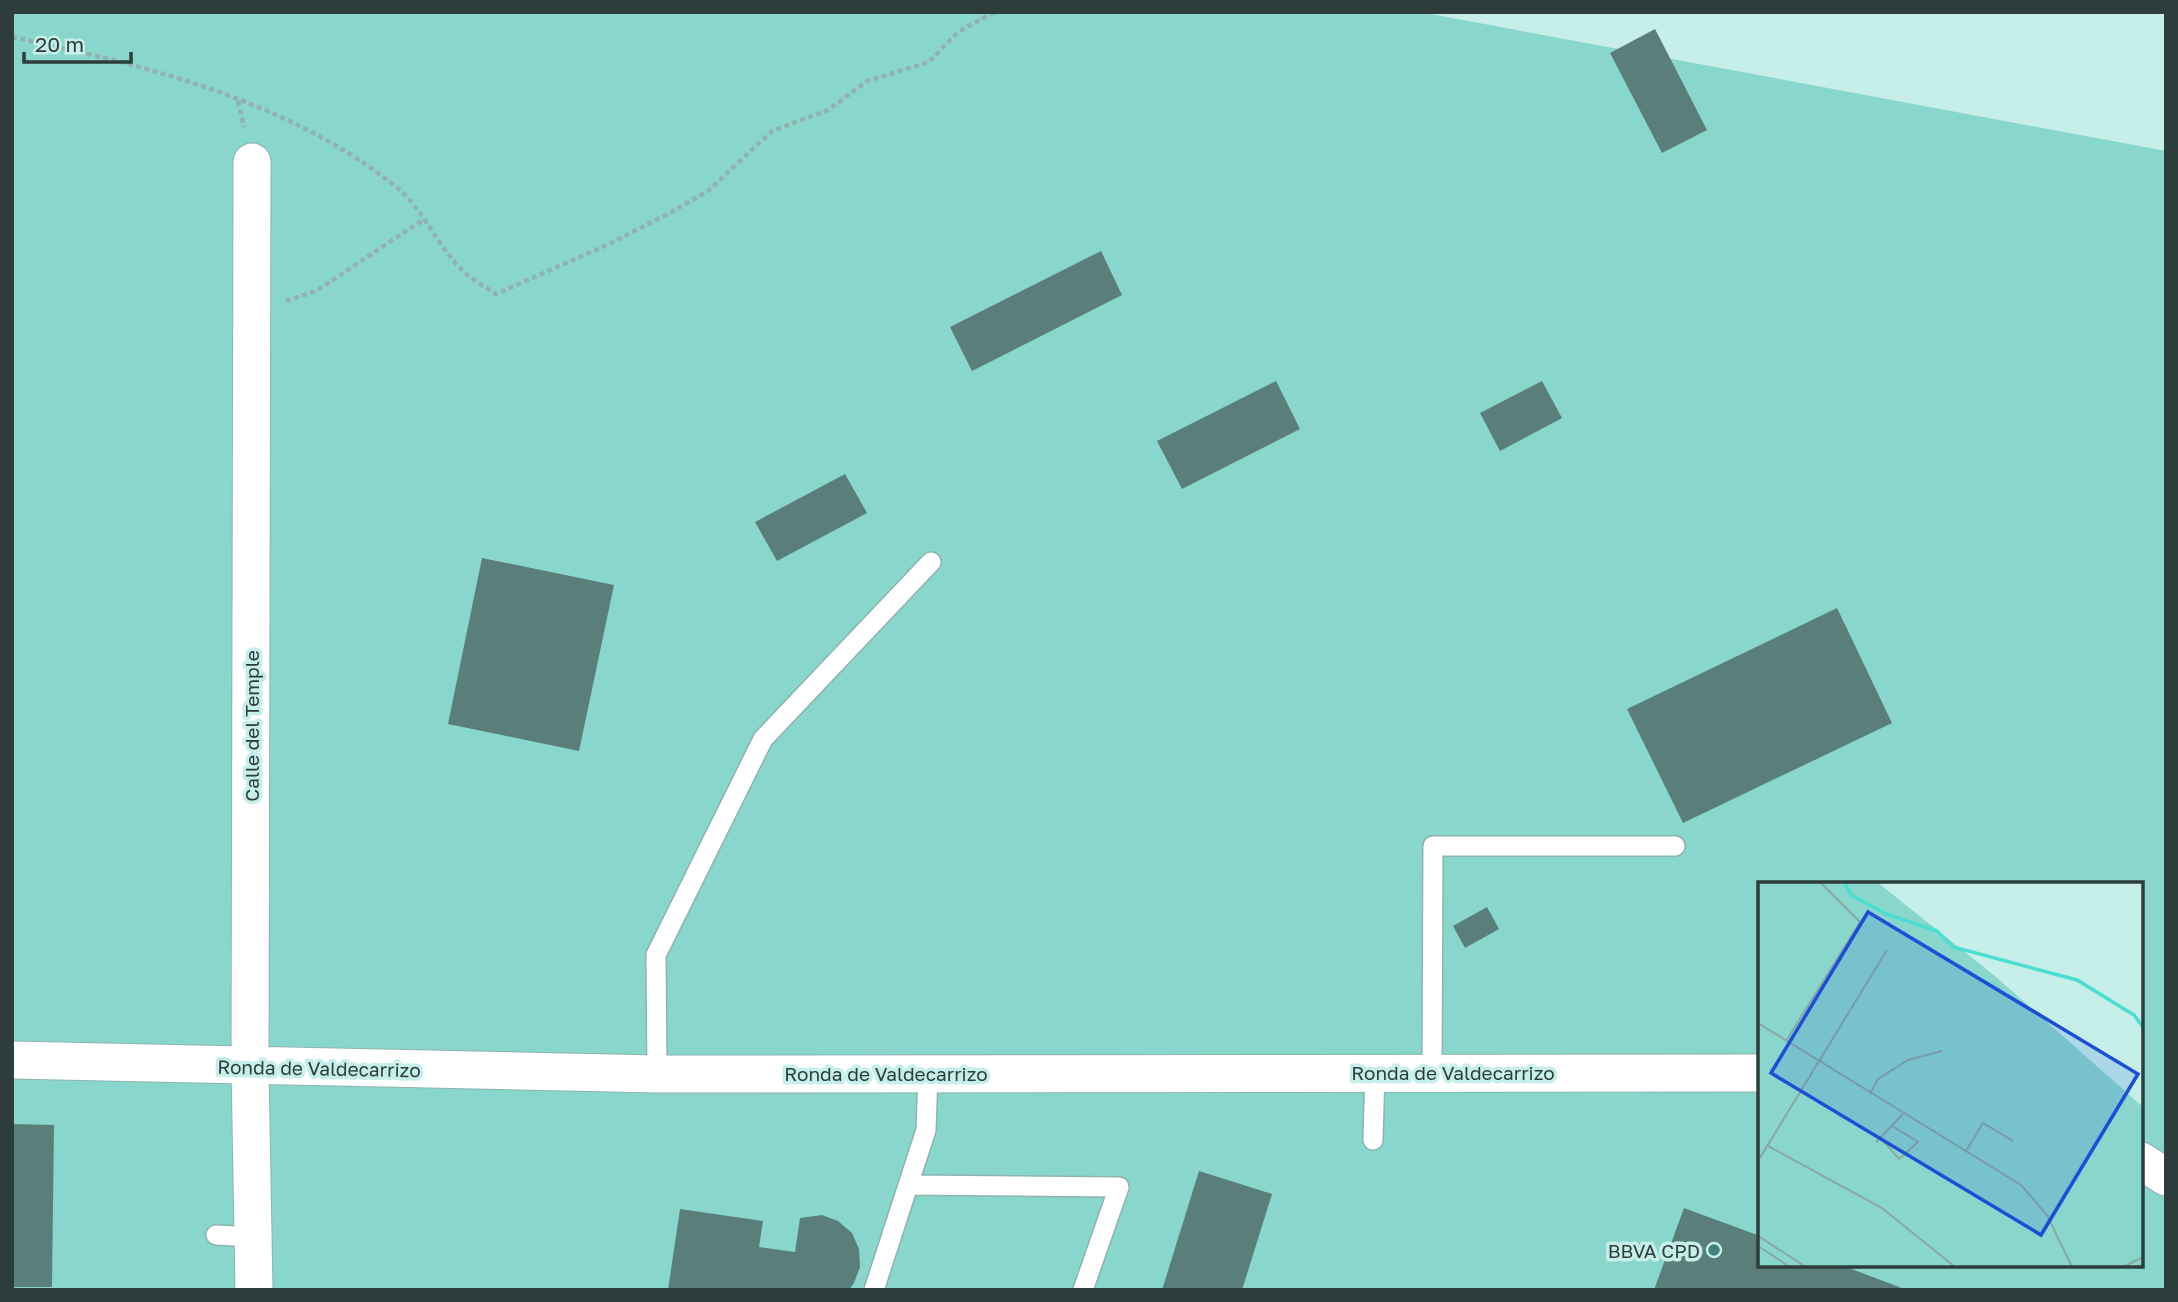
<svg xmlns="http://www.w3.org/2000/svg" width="2178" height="1302" font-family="'Golos Text',sans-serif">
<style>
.green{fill:#89d6cd;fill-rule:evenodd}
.building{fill:#5a7f7a}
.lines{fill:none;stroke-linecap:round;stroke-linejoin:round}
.lane-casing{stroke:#8db4af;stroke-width:22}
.street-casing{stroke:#8db4af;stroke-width:39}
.path{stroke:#91b2ae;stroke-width:4.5;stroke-dasharray:5 3.5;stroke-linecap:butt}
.lane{stroke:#fff;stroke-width:19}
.street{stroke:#fff;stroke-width:37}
.poi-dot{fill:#3e847d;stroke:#c6efea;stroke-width:2.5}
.labels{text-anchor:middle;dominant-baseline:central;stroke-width:7;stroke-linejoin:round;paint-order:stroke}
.street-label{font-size:19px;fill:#2d3d3b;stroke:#c6efea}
.poi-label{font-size:19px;fill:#2d3d3b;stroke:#c6efea;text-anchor:end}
.inset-river{fill:none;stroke:#4bddcf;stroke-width:3.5}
.inset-road{fill:none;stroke:#89a8a4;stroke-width:2}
.view{fill:#1d4ed8;fill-opacity:0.15;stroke:#1d4ed8;stroke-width:3.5}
.inset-edge{fill:none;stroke:#2d3d3b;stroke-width:3.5}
</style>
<rect width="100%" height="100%" fill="#c6efea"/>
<path class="green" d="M 12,12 L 1420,12 L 2166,151 L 2166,1290 L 12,1290 ZM 1760,884 L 2141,884 L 2141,1265 L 1760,1265 Z"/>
<path class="building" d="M 1655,29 L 1707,130 L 1662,153 L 1610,53 Z
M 1101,251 L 1122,295 L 972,371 L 950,327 Z
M 1276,381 L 1300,429 L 1182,489 L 1157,441 Z
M 1542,381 L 1562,418 L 1500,451 L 1480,413 Z
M 845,474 L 867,513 L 777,561 L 755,522 Z
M 482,558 L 614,585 L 579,751 L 448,724 Z
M 1837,608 L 1892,723 L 1683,823 L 1627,709 Z
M 1487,907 L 1499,929 L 1465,948 L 1453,926 Z
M 12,1124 L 54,1125 L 52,1287 L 12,1287 Z
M 1199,1171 L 1272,1194 L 1242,1290 L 1162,1290 Z
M 1684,1208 L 1760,1236 L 1760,1265 L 1841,1265 L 1907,1290 L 1654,1290 Z
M 680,1209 L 763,1221 L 759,1247 L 795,1252 L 800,1218 L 822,1215 L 838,1221 L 852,1233 L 859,1249 L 860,1267 L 854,1283 L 849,1290 L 668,1290 Z"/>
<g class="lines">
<defs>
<path id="lane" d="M 1432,1071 L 1433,846 L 1675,846
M 657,1074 L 656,955 L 763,739 L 931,562
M 1373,1140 L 1375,1071
M 908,1185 L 1119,1187 L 1083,1290
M 216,1235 L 255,1237
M 874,1290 L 926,1130 L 928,1073"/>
<path id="street" d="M 252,162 L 250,1067 L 254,1290
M 12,1060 L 657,1074 L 1760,1073
M 2141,1161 L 2166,1177"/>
</defs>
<use href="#lane" class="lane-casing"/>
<use href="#street" class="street-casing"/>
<path class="path" d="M 12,37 C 145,65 287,100 395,186 C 422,207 437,245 461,269 C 471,279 484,286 496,294 L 607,245 L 668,214 L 708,191 L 772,131 L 828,110 L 867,81 L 929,62 L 958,32 L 994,12
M 238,101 L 244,127
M 286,301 L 316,291 L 423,220"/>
<use href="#lane" class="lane"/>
<use href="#street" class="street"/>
</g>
<circle class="poi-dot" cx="1714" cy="1250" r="7"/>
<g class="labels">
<g class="street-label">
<text transform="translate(251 726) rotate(-90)">Calle del Temple</text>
<text transform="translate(319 1068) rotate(1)">Ronda de Valdecarrizo</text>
<text x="1453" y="1072">Ronda de Valdecarrizo</text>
<text x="886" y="1073">Ronda de Valdecarrizo</text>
</g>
<g class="poi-label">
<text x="1700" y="1250">BBVA CPD</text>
</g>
</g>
<g transform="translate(1758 882)">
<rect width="385" height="385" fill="#c6efea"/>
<path d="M 0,0 L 119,0 L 238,95 L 385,225 L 385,385 L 0,385 Z" fill="#89d6cd"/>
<path class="inset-river" d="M 86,0 L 93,13 L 128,32 L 179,49 L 195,65 L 319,98 L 376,133 L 385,145"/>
<path class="inset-road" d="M 0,141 L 263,303 L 289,333 L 314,385M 28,159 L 102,40 L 62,0M 112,212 L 120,197 L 150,178 L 184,169M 122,255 L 141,277 L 160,260 L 134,244M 118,260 L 145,232M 10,264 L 124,326 L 197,385M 208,269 L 225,241 L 255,259M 0,279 L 129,68M 0,354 L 48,385M 0,364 L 32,385M 365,385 L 385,375"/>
<path class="view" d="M 110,30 L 380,192 L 283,353 L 13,191 Z"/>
<rect width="385" height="385" class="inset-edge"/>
</g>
<rect width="2178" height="1302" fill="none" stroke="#2d3d3b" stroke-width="28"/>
<path d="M24 52v10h107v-10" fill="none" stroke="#2d3d3b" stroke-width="3.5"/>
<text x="35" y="52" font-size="21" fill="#2d3d3b" stroke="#c6efea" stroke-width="5" paint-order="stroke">20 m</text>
</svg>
